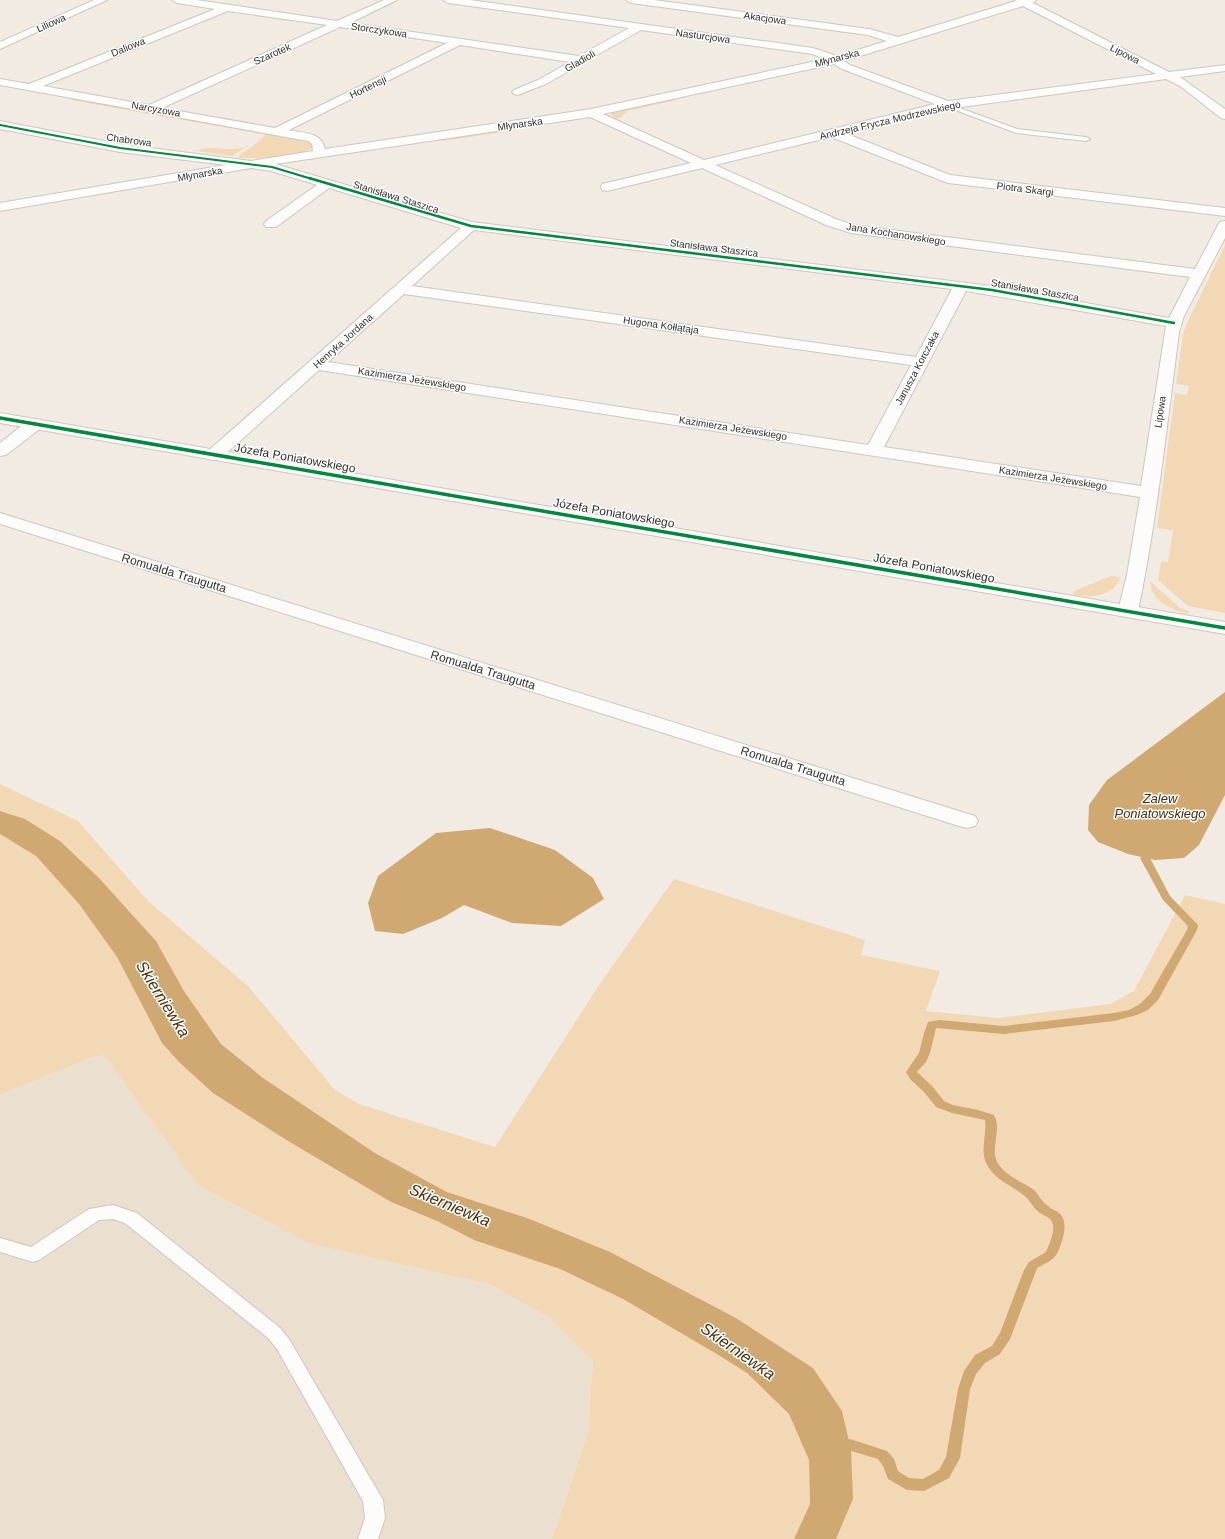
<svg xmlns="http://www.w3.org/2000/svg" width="1225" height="1539" font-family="Arial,sans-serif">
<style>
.built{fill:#ebdfd0}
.green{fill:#f3d8b5}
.water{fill:#d0a972}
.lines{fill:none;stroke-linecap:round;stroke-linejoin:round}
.stream{fill:#d0a972;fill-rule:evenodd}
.service-casing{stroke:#ccc7c1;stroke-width:2}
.minor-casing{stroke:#ccc7c1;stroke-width:2}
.tertiary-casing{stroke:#ccc7c1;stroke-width:2}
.service{fill:#fdfcfb;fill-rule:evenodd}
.minor{fill:#fdfcfb;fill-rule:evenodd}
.tertiary{fill:#fdfcfb;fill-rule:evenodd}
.cycleway-far2-casing{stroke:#fff;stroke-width:3.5}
.cycleway-far1-casing{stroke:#fff;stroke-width:4}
.cycleway-casing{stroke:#fff;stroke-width:5.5}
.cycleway-far2{stroke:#00873e;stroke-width:2}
.cycleway-far1{stroke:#00873e;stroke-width:2.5}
.cycleway{stroke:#00873e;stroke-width:3.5}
.labels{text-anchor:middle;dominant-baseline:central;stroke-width:3;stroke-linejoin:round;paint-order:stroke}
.far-street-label{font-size:10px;fill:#332e29;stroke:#fff}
.street-label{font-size:12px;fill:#332e29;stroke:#fff}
.water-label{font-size:13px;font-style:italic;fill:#46300f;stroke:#fff}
.near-water-label{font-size:16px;font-style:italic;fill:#46300f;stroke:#fff}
</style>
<rect width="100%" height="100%" fill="#f2ebe3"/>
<path class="built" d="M 103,1053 L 311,1244 L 489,1284 L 550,1318 L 593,1361 L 588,1433 L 552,1539 L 0,1539 L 0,1095 Z"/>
<path class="green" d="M 75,98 L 263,132 L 247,146 L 232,156 L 196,151 C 211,143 229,154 246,146 C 251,144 256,137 261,134 L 71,100 Z
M 672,98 L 677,100 L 627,111 L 620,118 L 615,119 L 611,114 L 612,112 Z
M 512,128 L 516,130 L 443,141 L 441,139 Z
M 269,132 C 282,135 303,136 313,145 C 308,159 253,158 239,158 L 240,154 L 252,147 Z
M 1225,245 L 1225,613 L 1188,606 L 1158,580 L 1161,561 L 1168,562 L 1173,530 L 1157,528 L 1175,393 L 1187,395 L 1189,386 L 1176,384 L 1183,334 L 1188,321 Z
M 1111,576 L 1120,577 C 1115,597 1090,598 1073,595 L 1074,591 Z
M 1150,581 L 1180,608 L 1188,611 L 1189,614 C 1171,609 1151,602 1150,581 Z
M 0,784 L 78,821 L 148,901 L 248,986 L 335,1090 L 359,1104 L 495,1147 L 599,985 L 674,879 L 865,940 L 861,955 L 940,971 L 926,1011 L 998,1018 L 1110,1004 L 1134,991 L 1185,895 L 1225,904 L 1225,1539 L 836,1539 L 853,1499 L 813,1368 L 736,1318 L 527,1218 L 447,1192 L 375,1153 L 263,1078 L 221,1044 L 184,991 L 156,941 L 99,878 L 60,841 L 25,819 L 0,811 Z
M 0,834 L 36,856 L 79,904 L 117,957 L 162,1043 L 288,1141 L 391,1202 L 437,1221 L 474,1240 L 560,1269 L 623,1299 L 720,1356 L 747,1373 L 789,1414 L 809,1460 L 810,1504 L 794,1539 L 552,1539 L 588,1433 L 593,1361 L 550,1318 L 489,1284 L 311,1244 L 198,1185 L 103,1053 L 0,1095 Z"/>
<path class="water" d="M 1225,692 L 1225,795 L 1199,845 L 1184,858 L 1155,860 L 1128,854 L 1098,842 L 1088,830 L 1089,805 L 1107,780 Z
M 0,811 L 25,819 L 60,841 L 99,878 L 156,941 L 184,991 L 221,1044 L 263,1078 L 375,1153 L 447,1192 L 527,1218 L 610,1252 L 736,1318 L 813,1368 L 842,1411 L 851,1450 L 853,1499 L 836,1539 L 794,1539 L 810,1504 L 809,1460 L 789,1414 L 747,1373 L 720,1356 L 623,1299 L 560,1269 L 474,1240 L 437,1221 L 391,1202 L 288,1141 L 213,1093 L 179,1062 L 162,1043 L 117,957 L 79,904 L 36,856 L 0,834 Z
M 490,828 L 555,850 L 593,878 L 604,899 L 561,926 L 512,923 L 464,905 L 442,918 L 403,934 L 375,931 L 368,903 L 378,876 L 436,833 Z"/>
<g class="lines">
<path class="stream" d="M 1145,855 L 1150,858 L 1170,896 L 1198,925 L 1197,930 L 1158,1000 L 1148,1010 L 1137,1015 L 1114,1021 L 1004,1034 L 936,1028 L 930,1053 L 926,1062 L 917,1072 L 932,1086 L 944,1101 L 953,1105 L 978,1110 L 994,1115 C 1003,1131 988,1150 999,1165 C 1008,1177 1023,1182 1034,1190 C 1039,1195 1042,1202 1048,1206 C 1051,1209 1055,1210 1058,1212 C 1067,1219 1065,1231 1062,1241 C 1056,1259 1054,1259 1037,1268 L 1036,1271 L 1010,1339 L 1000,1354 L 985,1363 L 976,1374 L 970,1389 L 960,1458 L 949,1478 L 924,1491 L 907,1490 L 888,1479 L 883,1466 L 878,1459 L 845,1449 L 843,1445 L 845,1441 L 850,1439 L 887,1451 L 894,1459 L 898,1471 L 909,1478 L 923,1479 L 939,1470 L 946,1457 L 958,1389 L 964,1371 L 975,1355 L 992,1346 L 1000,1333 L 1024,1270 L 1029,1262 L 1046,1252 C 1049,1244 1056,1231 1052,1222 C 1050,1217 1044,1216 1040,1213 C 1034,1209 1031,1202 1026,1197 C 1012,1185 995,1181 986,1163 C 980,1149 987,1135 985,1120 L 952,1113 L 936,1107 L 924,1092 L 910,1079 L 906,1072 L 919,1053 L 924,1033 L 928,1022 L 939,1020 L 1004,1026 L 1114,1013 L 1129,1010 L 1140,1004 L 1150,994 L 1187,930 L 1188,926 L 1163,900 L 1140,858 Z"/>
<defs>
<path id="service" d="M 945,104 L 949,104 L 1017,129 L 1086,137 L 1090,139 L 1086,141 L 1016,133 L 945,106 Z
M 113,1205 L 137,1213 L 280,1328 L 289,1339 L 383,1500 L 385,1518 L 378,1539 L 358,1539 L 365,1518 L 363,1501 L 277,1349 L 268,1338 L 125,1223 L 113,1219 L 99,1220 L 39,1260 L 33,1262 L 0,1252 L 0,1238 L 31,1247 L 89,1209 Z"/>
<path id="minor" d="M 94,0 L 107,0 L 0,49 L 0,42 Z
M 172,0 L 197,0 L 337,21 L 384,0 L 397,0 L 350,23 L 579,56 L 629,28 L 448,3 L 443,0 L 470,0 L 813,48 L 837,56 L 887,41 L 868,35 L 631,3 L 626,0 L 654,0 L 869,29 L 898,37 L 1016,1 L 1015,0 L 1036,0 L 1033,3 L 1169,72 L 1225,65 L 1225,71 L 1180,77 L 1225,109 L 1225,119 L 1221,118 L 1180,86 L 1166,79 L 947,109 L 845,133 L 950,175 L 1225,208 L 1225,216 L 948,183 L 831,137 L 715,165 L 836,219 L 853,225 L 1195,269 L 1218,225 L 1220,222 L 1225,221 L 1225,238 L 1184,316 L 1179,332 C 1167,425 1157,519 1138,611 L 1135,615 L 1128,617 L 1121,615 L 1118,611 L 1127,575 L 1140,497 L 319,370 L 220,459 L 214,460 L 208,459 L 205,455 L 208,451 L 461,228 L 329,188 L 276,227 L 266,227 L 264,224 L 266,221 L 317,185 L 271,171 L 251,168 L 0,211 L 0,203 L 226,165 L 120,152 L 0,129 L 0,121 L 120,144 L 251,161 L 313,151 L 312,144 L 308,141 L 0,85 L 0,79 L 29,84 L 215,9 L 177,3 ZM 1023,6 L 1156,74 L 948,101 L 850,65 L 844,61 ZM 228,11 L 327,25 L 149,105 L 43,86 ZM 340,27 L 447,43 L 275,128 L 162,108 ZM 641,30 L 812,54 L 826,59 L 591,109 L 325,149 C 322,132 303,133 289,130 L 460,45 L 570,62 L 538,80 L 514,90 L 512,92 L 514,94 L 518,95 L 546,84 ZM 834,64 L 842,69 L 935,104 L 704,160 L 603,114 ZM 590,117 L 691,163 L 602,184 L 601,187 L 602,190 L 607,191 L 702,168 L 826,225 L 851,233 L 1190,277 L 1169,318 L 992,286 L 472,222 L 275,164 ZM 474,230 L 952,289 L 916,357 L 412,286 ZM 966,291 L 1166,326 L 1141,486 L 884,447 ZM 404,294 L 911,365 L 868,445 L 328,362 Z
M 35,419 L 41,420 L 43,424 L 41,428 L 6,455 L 0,456 L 0,443 L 29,420 Z
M 0,513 L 975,816 L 978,821 L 975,826 L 967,828 L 959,826 L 0,524 Z"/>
<path id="tertiary" d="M 0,413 L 1225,622 L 1225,634 L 0,423 Z"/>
</defs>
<use href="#service" class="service-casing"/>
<use href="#minor" class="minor-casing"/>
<use href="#tertiary" class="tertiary-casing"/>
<use href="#service" class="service"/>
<use href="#minor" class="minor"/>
<use href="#tertiary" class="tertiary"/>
<defs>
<path id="cycleway-far2" d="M 0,125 L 120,148 L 272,167 L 312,179"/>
<path id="cycleway-far1" d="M 309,178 L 471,226 L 992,290 L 1174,323"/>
<path id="cycleway" d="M 0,418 L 1225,628"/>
</defs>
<use href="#cycleway-far2" class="cycleway-far2-casing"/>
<use href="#cycleway-far1" class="cycleway-far1-casing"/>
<use href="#cycleway" class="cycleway-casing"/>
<use href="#cycleway-far2" class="cycleway-far2"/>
<use href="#cycleway-far1" class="cycleway-far1"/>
<use href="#cycleway" class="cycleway"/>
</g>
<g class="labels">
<g class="far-street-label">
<text transform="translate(765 18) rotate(8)">Akacjowa</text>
<text transform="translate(51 23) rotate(-24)">Liliowa</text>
<text transform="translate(379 30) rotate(8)">Storczykowa</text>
<text transform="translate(703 36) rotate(8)">Nasturcjowa</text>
<text transform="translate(128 47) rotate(-22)">Daliowa</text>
<text transform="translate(272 54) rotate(-24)">Szarotek</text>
<text transform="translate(1125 54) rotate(27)">Lipowa</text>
<text transform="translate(837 58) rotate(-15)">Młynarska</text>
<text transform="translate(580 61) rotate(-30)">Gladioli</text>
<text transform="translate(368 87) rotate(-26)">Hortensji</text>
<text transform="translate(156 109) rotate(10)">Narcyzowa</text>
<text transform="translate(890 120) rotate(-13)">Andrzeja Frycza Modrzewskiego</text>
<text transform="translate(520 124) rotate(-8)">Młynarska</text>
<text transform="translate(129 140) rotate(8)">Chabrowa</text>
<text transform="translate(200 174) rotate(-10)">Młynarska</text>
<text transform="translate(1025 189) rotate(7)">Piotra Skargi</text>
<text transform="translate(396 197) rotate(17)">Stanisława Staszica</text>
<text transform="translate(896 234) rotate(9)">Jana Kochanowskiego</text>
<text transform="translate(714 248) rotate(7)">Stanisława Staszica</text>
<text transform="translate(1035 290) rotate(10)">Stanisława Staszica</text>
<text transform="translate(661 325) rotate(8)">Hugona Kołłątaja</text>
<text transform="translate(343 341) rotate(-42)">Henryka Jordana</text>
<text transform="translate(917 368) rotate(-62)">Janusza Korczaka</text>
<text transform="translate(412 379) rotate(9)">Kazimierza Jeżewskiego</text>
<text transform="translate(1160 412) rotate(-82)">Lipowa</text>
<text transform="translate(733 428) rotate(9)">Kazimierza Jeżewskiego</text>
<text transform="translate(1053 478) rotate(9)">Kazimierza Jeżewskiego</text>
</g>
<g class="street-label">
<text transform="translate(295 458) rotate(10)">Józefa Poniatowskiego</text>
<text transform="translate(614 513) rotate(10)">Józefa Poniatowskiego</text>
<text transform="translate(934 568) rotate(10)">Józefa Poniatowskiego</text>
<text transform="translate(174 573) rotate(17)">Romualda Traugutta</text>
<text transform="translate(483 670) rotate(17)">Romualda Traugutta</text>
<text transform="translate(793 766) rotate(17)">Romualda Traugutta</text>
</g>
<g class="water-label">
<text x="1160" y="798">Zalew<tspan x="1160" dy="15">Poniatowskiego</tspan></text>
</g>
<g class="near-water-label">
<text transform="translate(163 999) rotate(58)">Skierniewka</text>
<text transform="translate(450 1205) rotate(23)">Skierniewka</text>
<text transform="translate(738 1351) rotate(35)">Skierniewka</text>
</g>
</g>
</svg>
